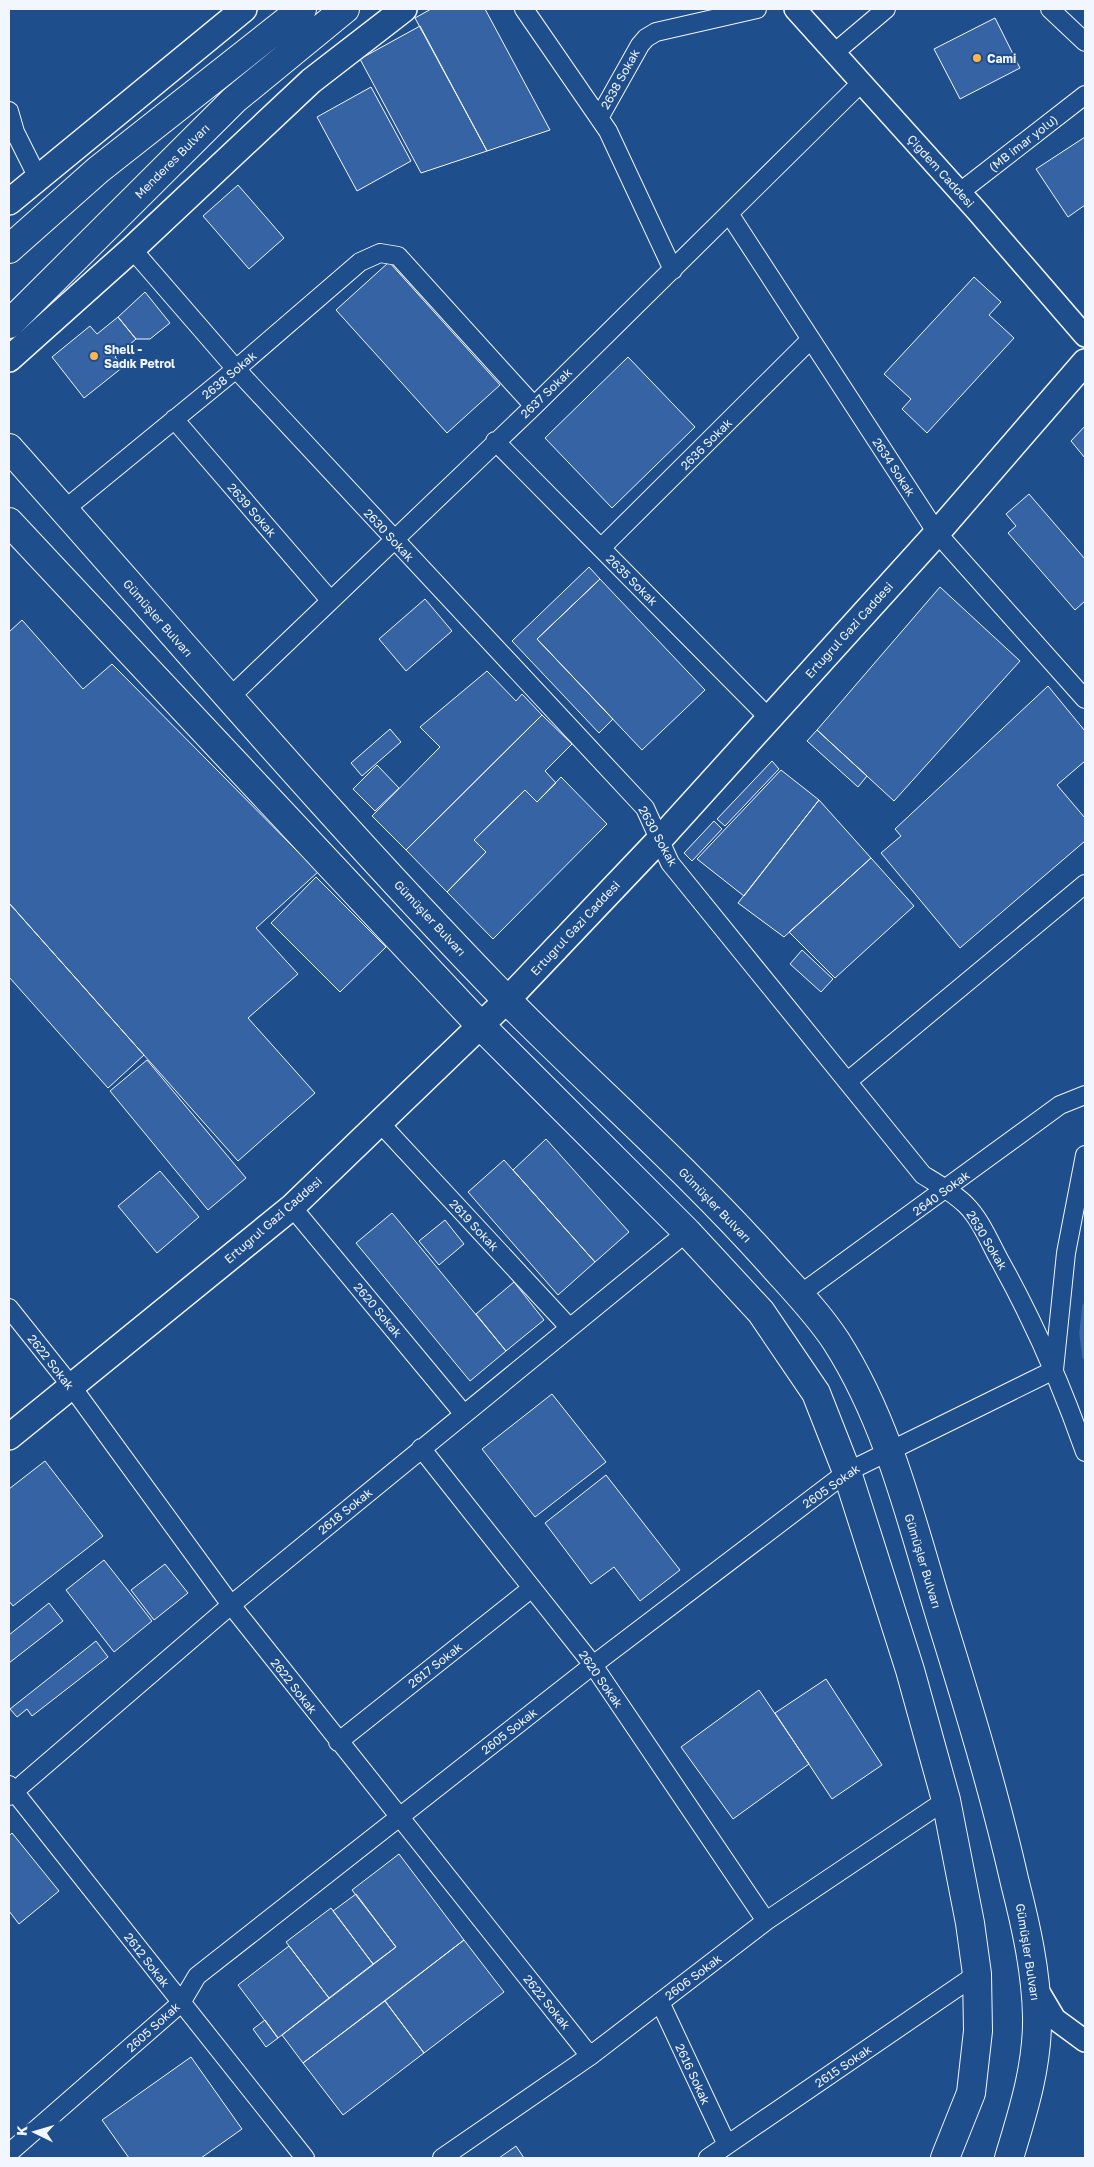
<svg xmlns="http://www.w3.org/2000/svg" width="1094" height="2167" font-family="'Golos Text',sans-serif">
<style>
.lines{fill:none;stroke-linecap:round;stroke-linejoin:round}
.stream{stroke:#3b69a3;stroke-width:5.5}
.building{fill:#3563a3;stroke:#f2f6ff}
.minor-casing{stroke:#f2f6ff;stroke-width:20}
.tertiary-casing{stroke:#f2f6ff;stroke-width:24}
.secondary-casing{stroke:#f2f6ff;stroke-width:28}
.primary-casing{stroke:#f2f6ff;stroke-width:30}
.minor{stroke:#1f4e8c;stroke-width:18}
.tertiary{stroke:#1f4e8c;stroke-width:21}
.secondary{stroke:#1f4e8c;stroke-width:25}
.primary{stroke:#1f4e8c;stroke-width:28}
.poi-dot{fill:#ffb74d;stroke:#1f4e8c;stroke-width:2}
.labels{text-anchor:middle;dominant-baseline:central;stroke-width:4;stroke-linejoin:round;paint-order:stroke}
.poi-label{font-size:12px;font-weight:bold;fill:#f2f6ff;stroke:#1f4e8c;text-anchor:start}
.street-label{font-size:12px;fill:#f2f6ff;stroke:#1f4e8c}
</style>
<rect width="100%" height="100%" fill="#1f4e8c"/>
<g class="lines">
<path class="stream" d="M 1085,1306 L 1082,1333 L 1085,1357"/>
</g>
<path class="building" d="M 431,9 L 485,9 L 550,130 L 487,151 L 415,18 Z
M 995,18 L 1020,68 L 960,99 L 934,49 Z
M 420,26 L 487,151 L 421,173 L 360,59 Z
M 371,87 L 411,161 L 357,191 L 317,117 Z
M 1085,137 L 1085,205 L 1068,217 L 1036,169 Z
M 238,185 L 284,238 L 249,269 L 203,216 Z
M 389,262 L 500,385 L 447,433 L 336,310 Z
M 974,277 L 1001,302 L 989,315 L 1014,338 L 927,433 L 902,409 L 911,399 L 884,374 Z
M 145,292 L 170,323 L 150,339 L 136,339 L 118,317 Z
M 118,317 L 136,339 L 115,357 L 123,367 L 84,398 L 52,357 L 90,326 L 97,334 Z
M 628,357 L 695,427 L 612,508 L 545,438 Z
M 1085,426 L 1085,458 L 1071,441 Z
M 1029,494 L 1085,559 L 1085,601 L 1075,610 L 1008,533 L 1016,526 L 1006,514 Z
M 589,567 L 600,579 L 537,639 L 613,719 L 599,733 L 512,641 Z
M 600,579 L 705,690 L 642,750 L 537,639 Z
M 940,587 L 1020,661 L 894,801 L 817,730 Z
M 425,599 L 452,631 L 406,671 L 379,639 Z
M 22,620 L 83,689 L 112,664 L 318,872 L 256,928 L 298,974 L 248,1018 L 315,1093 L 238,1161 L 9,903 L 9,632 Z
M 487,671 L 516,701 L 522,694 L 542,715 L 406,850 L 372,816 L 440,747 L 420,727 Z
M 1048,686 L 1085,731 L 1085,761 L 1057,785 L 1085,818 L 1085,841 L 960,948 L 881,853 L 901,836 L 895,829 Z
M 542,715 L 572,744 L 545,771 L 556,783 L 537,802 L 525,790 L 474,840 L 486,852 L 447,892 L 406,850 Z
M 390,729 L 401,742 L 362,776 L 351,763 Z
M 817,730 L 867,776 L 858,787 L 807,741 Z
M 772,761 L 779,769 L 725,826 L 717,819 Z
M 377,765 L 399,788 L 375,811 L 353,789 Z
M 781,770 L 819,800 L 744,896 L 697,859 Z
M 561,777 L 607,824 L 493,939 L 447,892 L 486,852 L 474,840 L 525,790 L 537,802 Z
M 819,800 L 871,858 L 784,937 L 738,903 Z
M 714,821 L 722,829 L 692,861 L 684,853 Z
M 871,858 L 914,906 L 835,978 L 789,932 Z
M 316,877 L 386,947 L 340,992 L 271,923 Z
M 9,903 L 144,1055 L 108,1088 L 9,977 Z
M 802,950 L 833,979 L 821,992 L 790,964 Z
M 147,1060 L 246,1178 L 208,1210 L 110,1091 Z
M 546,1139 L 629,1232 L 595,1262 L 513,1170 Z
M 504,1160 L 595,1262 L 558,1295 L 468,1192 Z
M 160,1171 L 199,1217 L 157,1253 L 118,1206 Z
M 392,1213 L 506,1351 L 470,1381 L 356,1243 Z
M 445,1220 L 464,1244 L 439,1265 L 419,1241 Z
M 514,1282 L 544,1320 L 506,1351 L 476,1314 Z
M 552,1394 L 606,1462 L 535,1517 L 482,1449 Z
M 45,1461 L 103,1536 L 13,1606 L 9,1601 L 9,1489 Z
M 606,1475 L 680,1570 L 640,1601 L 614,1567 L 591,1584 L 545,1523 Z
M 104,1560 L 152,1621 L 114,1652 L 66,1590 Z
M 165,1564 L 188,1593 L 154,1620 L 131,1590 Z
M 49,1603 L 63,1621 L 9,1663 L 9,1635 Z
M 96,1641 L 108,1657 L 32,1716 L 27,1709 L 17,1717 L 10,1709 Z
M 826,1679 L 882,1765 L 832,1799 L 775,1713 Z
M 759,1690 L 809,1764 L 733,1819 L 681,1747 Z
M 12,1833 L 59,1891 L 19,1924 L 9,1911 L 9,1836 Z
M 399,1854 L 464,1940 L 303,2063 L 282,2035 L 396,1947 L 352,1890 Z
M 356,1894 L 396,1947 L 373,1964 L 333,1911 Z
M 331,1908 L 373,1964 L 329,1998 L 286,1942 Z
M 464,1940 L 504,1992 L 424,2053 L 385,2001 Z
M 289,1946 L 329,1998 L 278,2038 L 238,1985 Z
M 385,2001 L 424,2053 L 343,2115 L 303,2063 Z
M 265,2020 L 278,2038 L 266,2047 L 253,2029 Z
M 191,2057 L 242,2129 L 201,2158 L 129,2158 L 102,2120 Z
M 516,2146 L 524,2158 L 499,2158 Z"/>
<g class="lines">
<defs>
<path id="minor" d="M 524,9 L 608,131 L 673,270
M 1050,9 L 1085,42
M 834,53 L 886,9
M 9,111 L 15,132 L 38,178
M 599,118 L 640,45 L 646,38 L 656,32 L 757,9
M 960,192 L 1085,95
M 730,215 L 937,533 L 1085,699
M 132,249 L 236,369 L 645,808 L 670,863 L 923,1175 C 938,1184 954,1193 966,1205 C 981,1220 990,1243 1000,1261 C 1034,1322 1062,1386 1085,1452
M 174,419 L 330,600
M 495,441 L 769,718
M 64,510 L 236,369 L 360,262 L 380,253 L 398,256 L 534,406
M 601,548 L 811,339
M 228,699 L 534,406 L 861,83
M 848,1081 L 1085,884
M 379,1122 L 569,1327
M 292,1207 L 463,1413
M 799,1295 L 1060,1105 L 1085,1095
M 9,1308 L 72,1387 L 231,1605 L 590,2056
M 421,1448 L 593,1665 L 766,1921
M 338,1742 L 532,1588
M 9,1785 L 305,2158
M 9,1796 L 231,1605 L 687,1232
M 660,2002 L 727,2145
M 9,2153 L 181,2003 L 197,1976 L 593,1665 L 847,1472 L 1054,1370 L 1066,1253 L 1085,1155
M 442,2158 L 590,2056 L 766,1921 L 946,1800
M 708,2158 L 977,1974"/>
<path id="tertiary" d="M 795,9 L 976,210 L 1085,336
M 1036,1987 L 1055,2019 L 1085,2041"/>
<path id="secondary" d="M 9,202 L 244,9
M 9,359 L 132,249 L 311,81 L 404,9
M 9,1437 L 292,1207 L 507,1000 L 661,838 L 937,533 L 1085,362"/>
<path id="primary" d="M 9,249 L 98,170 L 302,9
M 9,324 L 234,100 L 345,9
M 9,448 C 173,632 332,820 504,997 C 591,1086 686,1168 769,1261 C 792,1287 817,1312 836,1341 C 890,1425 913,1528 942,1622 C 969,1709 995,1795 1015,1883 C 1026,1926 1036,1971 1037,2016 C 1038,2065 1023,2112 1009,2158
M 9,522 L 480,1025 L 687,1232 L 761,1312 L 816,1393 L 847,1472 L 910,1670 L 946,1800 L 970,1923 L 977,1974 L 978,2031 L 971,2093 L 945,2158"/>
</defs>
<use href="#minor" class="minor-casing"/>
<use href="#tertiary" class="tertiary-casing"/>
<use href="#secondary" class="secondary-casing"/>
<use href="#primary" class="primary-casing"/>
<use href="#minor" class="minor"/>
<use href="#tertiary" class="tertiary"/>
<use href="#secondary" class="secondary"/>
<use href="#primary" class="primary"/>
</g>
<g class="poi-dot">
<circle cx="977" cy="58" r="5"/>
<circle cx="94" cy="356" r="5"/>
</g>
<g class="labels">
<g class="poi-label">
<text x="987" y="58">Cami</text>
<text x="104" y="349">Shell -<tspan x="104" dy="14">Sadık Petrol</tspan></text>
</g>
<g class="street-label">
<text transform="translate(620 79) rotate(-61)">2638 Sokak</text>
<text transform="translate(1023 143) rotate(-38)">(MB imar yolu)</text>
<text transform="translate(172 161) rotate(-45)">Menderes Bulvarı</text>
<text transform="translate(941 171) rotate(48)">Çiğdem Caddesi</text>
<text transform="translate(229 375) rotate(-40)">2638 Sokak</text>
<text transform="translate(546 393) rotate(-44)">2637 Sokak</text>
<text transform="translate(706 444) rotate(-45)">2636 Sokak</text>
<text transform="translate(894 467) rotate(57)">2634 Sokak</text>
<text transform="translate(252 510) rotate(49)">2639 Sokak</text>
<text transform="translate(389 535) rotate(47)">2630 Sokak</text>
<text transform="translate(632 580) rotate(45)">2635 Sokak</text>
<text transform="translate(158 618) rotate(49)">Gümüşler Bulvarı</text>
<text transform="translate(849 630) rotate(-48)">Ertuğrul Gazi Caddesi</text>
<text transform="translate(658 836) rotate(61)">2630 Sokak</text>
<text transform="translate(430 918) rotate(47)">Gümüşler Bulvarı</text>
<text transform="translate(575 928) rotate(-47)">Ertuğrul Gazi Caddesi</text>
<text transform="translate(941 1193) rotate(-36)">2640 Sokak</text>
<text transform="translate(715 1205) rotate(46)">Gümüşler Bulvarı</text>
<text transform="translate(273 1220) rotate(-41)">Ertuğrul Gazi Caddesi</text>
<text transform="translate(474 1225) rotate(47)">2619 Sokak</text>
<text transform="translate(987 1240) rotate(59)">2630 Sokak</text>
<text transform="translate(378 1310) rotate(50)">2620 Sokak</text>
<text transform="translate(51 1362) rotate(52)">2622 Sokak</text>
<text transform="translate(831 1486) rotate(-35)">2605 Sokak</text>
<text transform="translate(345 1511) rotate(-39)">2618 Sokak</text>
<text transform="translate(923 1561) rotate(73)">Gümüşler Bulvarı</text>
<text transform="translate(435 1665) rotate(-38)">2617 Sokak</text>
<text transform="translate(601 1679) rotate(55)">2620 Sokak</text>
<text transform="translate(294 1686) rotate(52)">2622 Sokak</text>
<text transform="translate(509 1731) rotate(-38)">2605 Sokak</text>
<text transform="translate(1028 1952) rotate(81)">Gümüşler Bulvarı</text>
<text transform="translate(147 1960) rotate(52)">2612 Sokak</text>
<text transform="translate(693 1977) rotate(-37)">2606 Sokak</text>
<text transform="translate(547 2002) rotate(51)">2622 Sokak</text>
<text transform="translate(153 2027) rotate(-42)">2605 Sokak</text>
<text transform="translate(843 2066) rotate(-34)">2615 Sokak</text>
<text transform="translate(693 2074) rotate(65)">2616 Sokak</text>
</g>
</g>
<rect width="1094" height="2167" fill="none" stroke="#f2f6ff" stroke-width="20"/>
<g transform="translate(35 2132) rotate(275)" stroke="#1f4e8c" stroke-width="4" paint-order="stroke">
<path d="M0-4L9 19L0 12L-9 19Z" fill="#f2f6ff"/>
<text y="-8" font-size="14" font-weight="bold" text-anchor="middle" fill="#f2f6ff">K</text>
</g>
</svg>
